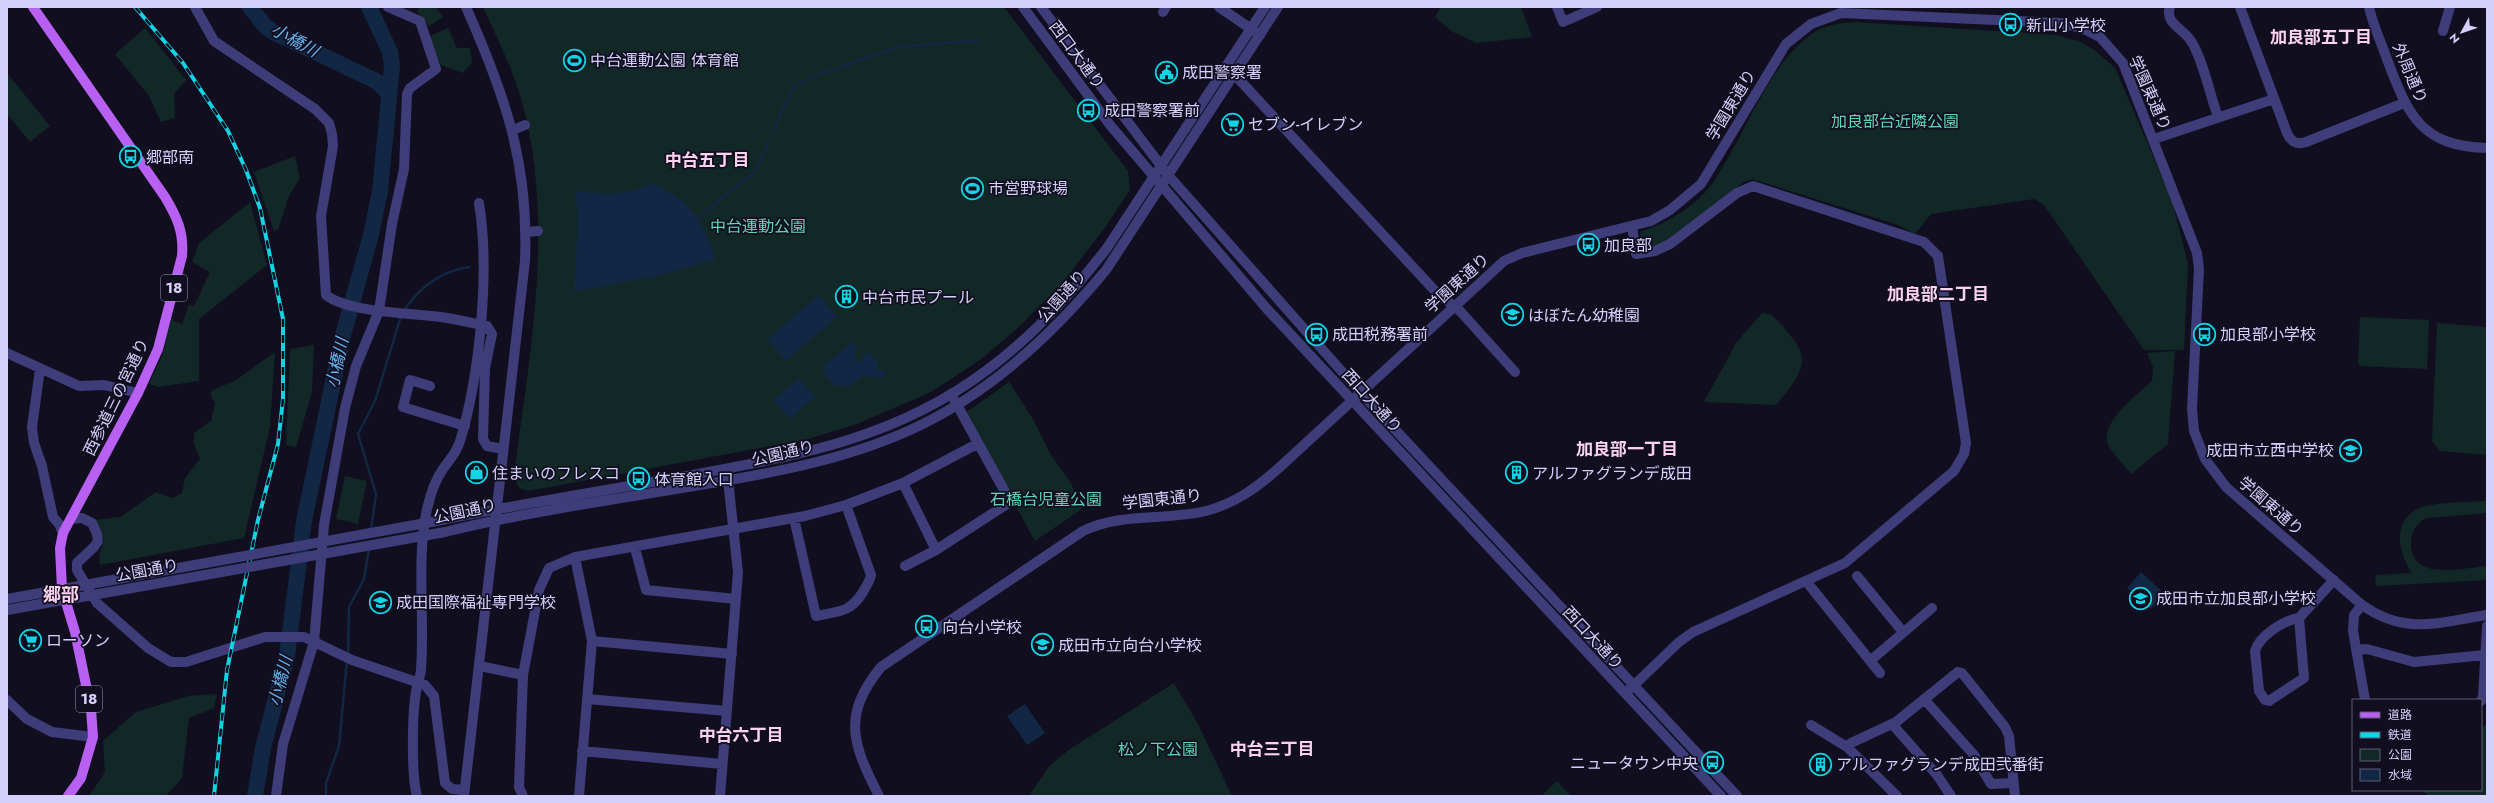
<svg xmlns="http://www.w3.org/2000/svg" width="2494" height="803" font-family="Jost,'Noto Sans JP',sans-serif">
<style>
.green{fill:#122827}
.water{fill:#122744}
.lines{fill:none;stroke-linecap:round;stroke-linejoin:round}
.stream{stroke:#122744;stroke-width:2.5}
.river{stroke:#122744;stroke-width:16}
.minor{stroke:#3e3d7a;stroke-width:10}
.tertiary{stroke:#3e3d7a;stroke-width:10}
.primary{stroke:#b860f2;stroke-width:10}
.rail-casing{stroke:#13d4e4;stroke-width:4}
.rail{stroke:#110e1f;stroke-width:2.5;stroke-dasharray:8;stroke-linecap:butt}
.tertiary-bridge{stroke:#3e3d7a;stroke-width:10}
.labels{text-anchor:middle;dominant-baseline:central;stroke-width:3.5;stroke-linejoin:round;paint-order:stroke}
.shield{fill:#110e1f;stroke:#9a96b9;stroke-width:1}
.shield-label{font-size:15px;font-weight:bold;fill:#d4d0fb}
.poi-label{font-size:16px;fill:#d4d0fb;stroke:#110e1f;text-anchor:start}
.street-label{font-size:16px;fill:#d4d0fb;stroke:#110e1f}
.park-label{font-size:16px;fill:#62d4b5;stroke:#110e1f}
.neighbourhood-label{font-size:17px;font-weight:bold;fill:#fbd2ed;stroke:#110e1f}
.water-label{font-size:17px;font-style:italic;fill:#66b5f2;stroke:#110e1f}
.quarter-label{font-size:18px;font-weight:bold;fill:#fbd2ed;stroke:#110e1f}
</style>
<rect width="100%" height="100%" fill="#110e1f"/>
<path class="green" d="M 419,7 L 436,7 L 443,17 L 429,26 L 417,12 Z
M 483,7 L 1004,7 L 1128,171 L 1130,190 L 1104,229 L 1064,281 L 1020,326 L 980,360 L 931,392 L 857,424 L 808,439 L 528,491 C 518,489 515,484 514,474 C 530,353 555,223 522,102 C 513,69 497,38 483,7 Z
M 1441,7 L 1521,7 L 1532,37 L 1476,43 L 1451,31 L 1435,17 Z
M 1856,22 L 2056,35 L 2078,41 L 2095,50 L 2115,68 L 2172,200 L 2188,264 L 2184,350 L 2144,350 L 2044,205 L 2034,199 L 1931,214 L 1915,234 L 1898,225 L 1752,179 L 1744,182 L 1668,241 L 1657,248 L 1644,249 L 1640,232 C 1660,226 1678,216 1695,202 C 1708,192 1718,176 1726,161 C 1752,119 1775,53 1820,29 C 1831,24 1844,23 1856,22 Z
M 145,28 L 186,80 L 174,94 L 175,118 L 161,122 L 149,96 L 115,54 Z
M 448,28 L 457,48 L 470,48 L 472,63 L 463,73 L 441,65 L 428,37 Z
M 7,73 L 50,126 L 30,142 L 7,114 Z
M 295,156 L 300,178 L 289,196 L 278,229 L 274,231 L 254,172 Z
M 250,202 L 267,265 L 199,319 L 199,381 L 158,387 L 149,384 L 162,356 L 171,320 L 182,324 L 189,305 L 194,306 L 210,272 L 192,262 L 199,243 Z
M 1762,313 L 1772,315 C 1810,355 1812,362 1776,405 L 1704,402 L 1736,343 Z
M 2360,317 L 2429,320 L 2427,369 L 2360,366 L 2358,363 Z
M 2437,323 L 2487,327 L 2487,455 L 2440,451 L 2432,441 Z
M 314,345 L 312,392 L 296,447 L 286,445 L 290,349 Z
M 2175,351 L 2168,444 L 2131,474 C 2124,465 2113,454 2108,444 C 2099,423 2138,394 2152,381 L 2153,367 L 2147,353 Z
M 275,352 L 270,427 L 244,538 L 100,565 L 99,556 L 104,540 L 95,520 L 120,517 L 156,492 L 172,498 L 182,493 L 185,478 L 200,459 L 194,444 L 194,433 L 211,421 L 215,404 L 210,393 L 213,390 L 236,380 Z
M 1009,382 L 1033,419 L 1051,455 L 1071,483 L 1082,509 L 1035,541 L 965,413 Z
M 345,476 L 367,481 L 358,524 L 336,519 Z
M 2487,501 L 2487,513 L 2426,518 C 2416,524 2411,531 2411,543 C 2411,582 2462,568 2487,566 L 2487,580 L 2376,586 L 2375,577 L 2377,575 L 2412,573 C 2394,547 2393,511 2431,505 C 2449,502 2469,502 2487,501 Z
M 1174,683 L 1198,724 L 1232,796 L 1029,796 L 1050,765 L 1070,749 Z
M 217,694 L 214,708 L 189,718 L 182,778 L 166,796 L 89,796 L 105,772 L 103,741 L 136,712 L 188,696 Z
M 2487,724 L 2487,796 L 2430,796 L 2420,790 L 2481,790 L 2481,728 Z
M 1557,781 L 1571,796 L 1541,796 Z"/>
<path class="water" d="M 652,183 C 693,203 700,217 716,259 L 658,276 L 574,292 L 578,220 L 575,190 C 600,195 629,196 652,183 Z
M 819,295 L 837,317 L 786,361 L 767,339 Z
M 853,341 L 856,345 L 855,361 L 863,361 L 864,353 L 871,354 L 878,362 L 878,370 L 885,370 L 885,378 L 862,376 L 849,387 L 834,386 L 823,373 L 824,366 Z
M 799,378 L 815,397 L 789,419 L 773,400 Z
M 2141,572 L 2165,594 L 2151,609 L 2127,588 Z
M 1025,704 L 1045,733 L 1027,745 L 1007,716 Z"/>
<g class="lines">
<path class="stream" d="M 772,134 L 790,93 L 795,86 L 809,78 L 897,47 L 981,40
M 698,218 L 756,171 L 768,142
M 403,312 C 418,288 442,270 470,267
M 371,530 L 376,494 L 358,434 L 375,401 L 401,316
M 348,655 L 349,607 L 364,579 L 369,549
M 326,796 L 326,783 L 339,746 L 347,660"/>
<path class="river" d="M 250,7 L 265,26 L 273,32 L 376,81 L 389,93
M 255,796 L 263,748 L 287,656 L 304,521 L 343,335 L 371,235 L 380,191 L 392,66 L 390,52 L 369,7"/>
<path class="minor" d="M 195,7 L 214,41 L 315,109 L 329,123 L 332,134 L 333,146 L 321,216 L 326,295 C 349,313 412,313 441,317 C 456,319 472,323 487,326 L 492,334 L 485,368 L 483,439 L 487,446 L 503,449
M 1219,7 L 1260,35
M 1557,7 L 1563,22 L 1597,7
M 2170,7 C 2164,23 2184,29 2191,41 C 2202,57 2211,98 2218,117
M 2240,7 L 2287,133 C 2291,142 2297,145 2306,142 L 2404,103
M 1163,12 L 1166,7
M 2443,31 L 2450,7
M 1234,74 L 1437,293 L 1460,311 L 1515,372
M 513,130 L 525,125
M 2154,139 L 2274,99
M 1632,226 L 1636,254 L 1655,251 L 1670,244 L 1737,193 L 1753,186 L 1924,242 L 1938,256
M 526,232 L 538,231
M 7,353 L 79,386 L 104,385 L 138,393
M 40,369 L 32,427 L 34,443 L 42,466 L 53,517 L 59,524 L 63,533
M 430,386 L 410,380 L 403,407 L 465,426
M 903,483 L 936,550
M 794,518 L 816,616 C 839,611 850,613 863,592 C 866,586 870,581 871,575 L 846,505
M 71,519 L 82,518 L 92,523 L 97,534 L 98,541 L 94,547 L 77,563 L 77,570 L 97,603 L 148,648 L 171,662 L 186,662 L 265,637 L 304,637 L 352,660 L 425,685 L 434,696 L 445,783 L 452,789 L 464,790
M 635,548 L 646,590 L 736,599
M 575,557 L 592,641 L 579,796
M 905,566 L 936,550 L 1007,504 L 1009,499 L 951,394
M 1857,576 L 1903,632
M 1806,581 L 1880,673
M 2362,605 L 2354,615 L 2353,631 L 2365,700
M 2299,618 C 2284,620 2259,636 2255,651 L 2259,691 L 2265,700 L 2269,701 L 2304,678 L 2299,618 L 2334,580
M 592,641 L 732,654
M 2356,650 L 2367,649 L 2414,662 L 2485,655
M 1870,661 L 1932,608
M 480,666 L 523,675
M 587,699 L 727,711
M 1924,699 L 1974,755 L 1991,784 L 2013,783
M 7,700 L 27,719 L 52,732 L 93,737
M 2481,701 L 2483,697 L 2487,626
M 1892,724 L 1937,775 L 1951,796
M 1811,725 L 1847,747 L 1897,796
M 1847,747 L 1851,743 L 1896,722 L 1958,672 L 1962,673 L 2005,727 L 2009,736 L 2015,796
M 582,751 L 722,764
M 276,796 L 283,744 L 314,642 L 324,525 L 345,408 L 356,366 L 379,311 L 392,224 L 404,169 L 407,94 L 410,88 L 436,69 L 420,21 L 388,7
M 417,796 C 411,775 412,708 417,687 C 418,681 421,675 421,669 C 425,616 416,560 427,509 C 430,496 435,480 443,469 C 450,459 458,451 461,438 C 480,372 490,271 479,203
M 523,796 L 519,787 L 523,675 L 539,590 L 549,568 L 575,557 L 805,516 L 846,505 L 903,483 L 977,444
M 720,796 L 738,572 L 728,480"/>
<path class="tertiary" d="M 1023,7 L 1110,125 L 1267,309 L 1721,796
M 1041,7 L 1168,175 L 1360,392 L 1737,796
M 2369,7 C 2373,26 2382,44 2388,62 C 2409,117 2422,146 2487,148
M 442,520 C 525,503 608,490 692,475 C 800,455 897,438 987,370 C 1034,335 1071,294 1107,248 L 1265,7
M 445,532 C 527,512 611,500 694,486 C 767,474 841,461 908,431 C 988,395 1051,336 1106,270 L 1278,7
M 7,599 L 74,587
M 7,610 L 74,598
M 1629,690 L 1679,642 L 1693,632 L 1845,563 L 1954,471 L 1964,454 L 1966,443 L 1938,256
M 464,796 L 525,261 C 529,163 505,95 466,7
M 879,796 C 853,745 841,716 881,667 L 1083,531 C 1122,512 1165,521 1206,511 C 1236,503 1258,487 1281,466 L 1504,261 L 1522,253 L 1651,221 L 1670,210 L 1701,184 L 1786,44 L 1811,24 L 1841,13 L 2060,23 L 2082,28 L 2100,37 L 2123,63 L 2197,253 L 2199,269 L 2192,409 L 2194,431 L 2205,459 L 2226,487 L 2362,605 C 2406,636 2438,622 2487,615"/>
<path class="primary" d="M 33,7 L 165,197 C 177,217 184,232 182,256 L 158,349 L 138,393 L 63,533 L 60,548 L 62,589 L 75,632 L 91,709 L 93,737 L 81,778 L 68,796"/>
<defs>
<path id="rail" d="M 135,7 L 183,63 L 228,131 L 246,170 L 260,208 L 283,319 L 283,399 L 278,444 L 258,520 L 227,670 L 214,796"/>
</defs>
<use href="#rail" class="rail-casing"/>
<use href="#rail" class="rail"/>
<path class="tertiary-bridge" d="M 74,587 L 442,520
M 76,598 L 445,532"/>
</g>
<defs>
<symbol id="bus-ring" viewBox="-11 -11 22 22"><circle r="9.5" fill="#110e1f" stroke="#13d4e4" stroke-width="1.5"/><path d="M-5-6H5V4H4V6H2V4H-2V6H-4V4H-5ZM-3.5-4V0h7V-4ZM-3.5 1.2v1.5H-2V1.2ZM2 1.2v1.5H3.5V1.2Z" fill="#13d4e4"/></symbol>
<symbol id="stadium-ring" viewBox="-11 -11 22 22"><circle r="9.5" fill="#110e1f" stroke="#13d4e4" stroke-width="1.5"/><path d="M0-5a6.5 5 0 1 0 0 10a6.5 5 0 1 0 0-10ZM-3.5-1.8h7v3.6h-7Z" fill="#13d4e4"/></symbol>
<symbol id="civic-ring" viewBox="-11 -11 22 22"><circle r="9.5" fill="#110e1f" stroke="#13d4e4" stroke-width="1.5"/><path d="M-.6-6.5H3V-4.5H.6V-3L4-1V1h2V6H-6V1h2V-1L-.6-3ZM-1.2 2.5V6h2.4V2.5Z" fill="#13d4e4"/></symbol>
<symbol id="supermarket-ring" viewBox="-11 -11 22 22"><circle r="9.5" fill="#110e1f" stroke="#13d4e4" stroke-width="1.5"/><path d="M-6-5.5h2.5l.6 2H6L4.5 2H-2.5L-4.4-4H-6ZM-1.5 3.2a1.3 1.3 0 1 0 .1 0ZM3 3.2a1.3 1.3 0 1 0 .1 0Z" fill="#13d4e4"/></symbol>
<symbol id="building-ring" viewBox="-11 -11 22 22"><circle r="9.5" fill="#110e1f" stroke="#13d4e4" stroke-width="1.5"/><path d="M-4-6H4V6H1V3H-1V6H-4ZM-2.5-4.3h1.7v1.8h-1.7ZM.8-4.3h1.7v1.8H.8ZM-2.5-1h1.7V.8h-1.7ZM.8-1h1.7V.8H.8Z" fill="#13d4e4"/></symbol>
<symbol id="school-ring" viewBox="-11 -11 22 22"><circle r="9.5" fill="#110e1f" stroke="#13d4e4" stroke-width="1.5"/><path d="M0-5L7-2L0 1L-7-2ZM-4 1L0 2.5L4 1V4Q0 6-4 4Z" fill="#13d4e4"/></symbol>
<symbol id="shop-ring" viewBox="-11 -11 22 22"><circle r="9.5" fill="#110e1f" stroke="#13d4e4" stroke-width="1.5"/><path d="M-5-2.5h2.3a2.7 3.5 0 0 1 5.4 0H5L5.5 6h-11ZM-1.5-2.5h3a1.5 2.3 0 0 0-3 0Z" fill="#13d4e4"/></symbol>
</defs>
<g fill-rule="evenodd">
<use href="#bus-ring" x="1998" y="12" width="25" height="25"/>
<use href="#stadium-ring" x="562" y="48" width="25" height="25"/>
<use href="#civic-ring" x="1154" y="60" width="25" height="25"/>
<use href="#bus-ring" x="1076" y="98" width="25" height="25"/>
<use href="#supermarket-ring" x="1220" y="112" width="25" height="25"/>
<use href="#bus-ring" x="118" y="144" width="25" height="25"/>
<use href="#stadium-ring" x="960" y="176" width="25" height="25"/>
<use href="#bus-ring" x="1576" y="232" width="25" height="25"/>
<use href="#building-ring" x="834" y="284" width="25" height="25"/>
<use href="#school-ring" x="1500" y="302" width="25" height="25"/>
<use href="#bus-ring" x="1304" y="322" width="25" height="25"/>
<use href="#bus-ring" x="2192" y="322" width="25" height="25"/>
<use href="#school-ring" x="2338" y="438" width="25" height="25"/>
<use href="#shop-ring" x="464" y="460" width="25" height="25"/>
<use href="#building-ring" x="1504" y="460" width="25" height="25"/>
<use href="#bus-ring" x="626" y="466" width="25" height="25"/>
<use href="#school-ring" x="2128" y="586" width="25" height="25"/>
<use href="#school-ring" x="368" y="590" width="25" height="25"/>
<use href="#bus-ring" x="914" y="614" width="25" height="25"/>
<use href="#supermarket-ring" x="18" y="628" width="25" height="25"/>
<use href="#school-ring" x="1030" y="632" width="25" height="25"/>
<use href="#bus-ring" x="1700" y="750" width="25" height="25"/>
<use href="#building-ring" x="1808" y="752" width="25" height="25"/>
</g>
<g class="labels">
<g class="shield">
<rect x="161" y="275" width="26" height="26" rx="3"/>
<rect x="76" y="686" width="26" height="26" rx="3"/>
</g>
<g class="shield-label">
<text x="174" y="288">18</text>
<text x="89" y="699">18</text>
</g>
<g class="poi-label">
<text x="2026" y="25">新山小学校</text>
<text x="590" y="60">中台運動公園 体育館</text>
<text x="1182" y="72">成田警察署</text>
<text x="1104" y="110">成田警察署前</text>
<text x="1248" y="124">セブン-イレブン</text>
<text x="146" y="157">郷部南</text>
<text x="988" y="188">市営野球場</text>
<text x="1604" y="245">加良部</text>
<text x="862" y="297">中台市民プール</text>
<text x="1528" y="315">はぼたん幼稚園</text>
<text x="1332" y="334">成田税務署前</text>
<text x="2220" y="334">加良部小学校</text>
<text x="2334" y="450" text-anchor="end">成田市立西中学校</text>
<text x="492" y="473">住まいのフレスコ</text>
<text x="1532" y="473">アルファグランデ成田</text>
<text x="654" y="479">体育館入口</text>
<text x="2156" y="598">成田市立加良部小学校</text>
<text x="396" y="602">成田国際福祉専門学校</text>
<text x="942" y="627">向台小学校</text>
<text x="46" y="640">ローソン</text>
<text x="1058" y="645">成田市立向台小学校</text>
<text x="1698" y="763" text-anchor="end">ニュータウン中央</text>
<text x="1836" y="764">アルファグランデ成田弐番街</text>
</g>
<g class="street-label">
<text transform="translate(1077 55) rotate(53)">西口大通り</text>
<text transform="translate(2410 73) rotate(67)">外周通り</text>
<text transform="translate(2150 93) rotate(66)">学園東通り</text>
<text transform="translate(1731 105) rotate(-59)">学園東通り</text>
<text transform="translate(1457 283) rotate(-42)">学園東通り</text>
<text transform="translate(1062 296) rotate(-48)">公園通り</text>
<text transform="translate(116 397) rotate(-64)">西参道三の宮通り</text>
<text transform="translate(1372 401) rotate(48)">西口大通り</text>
<text transform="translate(783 453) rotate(-13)">公園通り</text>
<text transform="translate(1162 499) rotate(-6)">学園東通り</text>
<text transform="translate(2271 506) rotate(41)">学園東通り</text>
<text transform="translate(465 511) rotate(-12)">公園通り</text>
<text transform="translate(147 570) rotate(-10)">公園通り</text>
<text transform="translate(1593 638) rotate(47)">西口大通り</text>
</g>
<g class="park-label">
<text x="1895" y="121">加良部台近隣公園</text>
<text x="758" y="226">中台運動公園</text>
<text x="1046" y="499">石橋台児童公園</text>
<text x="1158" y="749">松ノ下公園</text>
</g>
<g class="neighbourhood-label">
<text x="2321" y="37">加良部五丁目</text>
<text x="707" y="160">中台五丁目</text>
<text x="1938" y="294">加良部二丁目</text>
<text x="1627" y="449">加良部一丁目</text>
<text x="741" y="735">中台六丁目</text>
<text x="1272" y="749">中台三丁目</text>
</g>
<g class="water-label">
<text transform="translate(295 40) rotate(29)">小橋川</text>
<text transform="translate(337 363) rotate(-78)">小橋川</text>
<text transform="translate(280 681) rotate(-76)">小橋川</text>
</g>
<g class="quarter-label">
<text x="61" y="595">郷部</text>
</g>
</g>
<rect width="2494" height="803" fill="none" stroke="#d4d0fb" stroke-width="16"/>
<rect x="2352" y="699" width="130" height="92" fill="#110e1f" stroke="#5f5c77"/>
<rect x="2360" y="712" width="20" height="6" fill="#b860f2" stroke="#5f5c77"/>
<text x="2388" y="719" font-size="12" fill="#d4d0fb">道路</text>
<rect x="2360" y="732" width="20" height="6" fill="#13d4e4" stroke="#5f5c77"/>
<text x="2388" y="739" font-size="12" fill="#d4d0fb">鉄道</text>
<rect x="2360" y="749" width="20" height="12" fill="#122827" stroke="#5f5c77"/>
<text x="2388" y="759" font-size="12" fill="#d4d0fb">公園</text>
<rect x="2360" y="769" width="20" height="12" fill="#122744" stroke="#5f5c77"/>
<text x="2388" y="779" font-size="12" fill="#d4d0fb">水域</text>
<g transform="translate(2462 32) rotate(230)" stroke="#110e1f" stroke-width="3" paint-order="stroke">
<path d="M0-3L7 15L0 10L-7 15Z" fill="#d4d0fb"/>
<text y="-6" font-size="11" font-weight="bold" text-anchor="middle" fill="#d4d0fb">N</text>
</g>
</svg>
